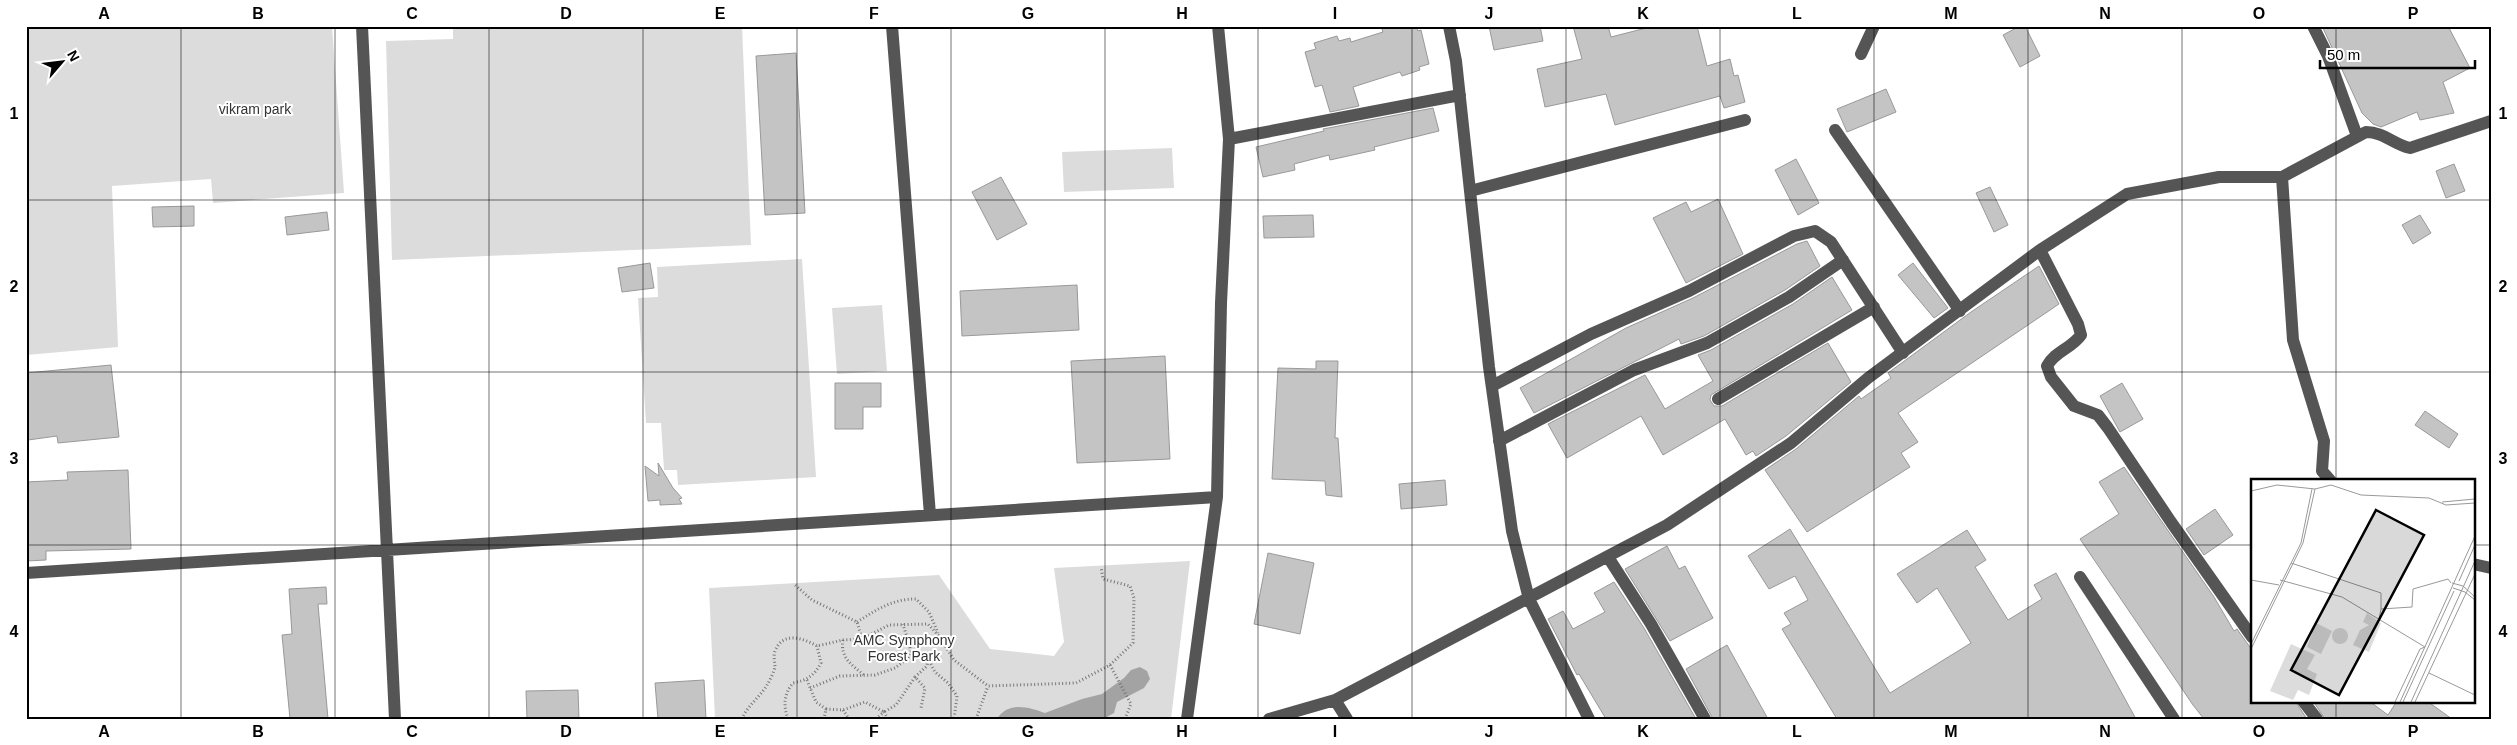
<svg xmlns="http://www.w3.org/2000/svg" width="2517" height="745" font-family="Arial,sans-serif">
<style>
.green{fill:#dcdcdc}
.water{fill:#a3a3a3}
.building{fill:#c4c4c4;stroke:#999}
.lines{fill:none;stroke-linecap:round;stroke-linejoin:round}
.path{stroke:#777;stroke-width:3;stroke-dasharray:1 2.5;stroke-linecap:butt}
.minor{stroke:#555;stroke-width:12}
.grid{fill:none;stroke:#000;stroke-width:1;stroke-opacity:0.55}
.labels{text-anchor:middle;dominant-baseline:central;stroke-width:4;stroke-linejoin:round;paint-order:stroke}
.park-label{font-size:14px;fill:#333;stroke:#fff}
.inset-road{fill:none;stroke:#999;stroke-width:1}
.view{fill:#000;fill-opacity:0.15;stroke:#000;stroke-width:2.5}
.inset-edge{fill:none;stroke:#000;stroke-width:2.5}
.neatline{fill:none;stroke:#000;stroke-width:2}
.grid-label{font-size:16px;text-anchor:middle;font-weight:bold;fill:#000}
</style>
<rect width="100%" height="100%" fill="#fff"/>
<path class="green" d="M 26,26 L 332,26 L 344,193 L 213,203 L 211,179 L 112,186 L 118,347 L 26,355 Z
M 453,26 L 742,26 L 751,245 L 392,260 L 386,41 L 453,39 Z
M 1172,148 L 1174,188 L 1064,192 L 1062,152 Z
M 802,259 L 816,477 L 678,485 L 677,470 L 664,470 L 661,423 L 646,423 L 638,298 L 658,297 L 657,267 Z
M 882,305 L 887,371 L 837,374 L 832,308 Z
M 1190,561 L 1171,719 L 715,719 L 709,588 L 939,575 L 990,649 L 1054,656 L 1064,642 L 1054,568 Z"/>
<path class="water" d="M 1140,667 L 1147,671 L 1150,679 L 1144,688 L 1117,702 L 1114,713 L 1103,719 L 997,719 C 1008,701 1029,707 1045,713 L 1082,699 L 1102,694 L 1124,678 L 1131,670 Z"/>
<path class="building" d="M 1381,26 L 1416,26 L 1418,31 L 1421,30 L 1429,64 L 1419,67 L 1420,70 L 1402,76 L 1400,72 L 1353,87 L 1359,106 L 1330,112 L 1322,85 L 1315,87 L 1305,52 L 1316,49 L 1314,43 L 1337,36 L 1339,41 L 1350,38 L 1351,42 L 1383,32 Z
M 1489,26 L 1540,26 L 1543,41 L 1494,50 Z
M 1573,26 L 1608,26 L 1611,37 L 1654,26 L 1697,26 L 1707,66 L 1730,59 L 1734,76 L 1738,75 L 1745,102 L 1724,108 L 1720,96 L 1615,125 L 1606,94 L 1545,107 L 1537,69 L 1582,59 Z
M 2020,26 L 2025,26 L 2040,56 L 2020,67 L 2003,35 Z
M 2322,26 L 2448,26 L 2470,68 L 2443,82 L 2454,113 L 2420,120 L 2417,112 L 2381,127 L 2373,124 L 2362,113 Z
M 796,53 L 805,213 L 765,215 L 756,56 Z
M 1886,89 L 1896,112 L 1847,132 L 1837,109 Z
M 1433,108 L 1439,131 L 1374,147 L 1375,150 L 1330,160 L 1329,155 L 1294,164 L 1295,170 L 1263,177 L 1256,147 L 1324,131 L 1323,129 Z
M 1796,159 L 1819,203 L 1798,215 L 1775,170 Z
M 2454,164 L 2465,191 L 2446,198 L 2436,171 Z
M 1001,177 L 1027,224 L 997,240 L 972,192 Z
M 1990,187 L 2008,225 L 1994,232 L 1976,193 Z
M 1718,199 L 1743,254 L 1686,283 L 1653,218 L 1686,202 L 1691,212 Z
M 194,206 L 194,226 L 153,227 L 152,207 Z
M 327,212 L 329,230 L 287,235 L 285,217 Z
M 1313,215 L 1314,237 L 1264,238 L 1263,216 Z
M 2420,215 L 2431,233 L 2413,244 L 2402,225 Z
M 1807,241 L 1820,266 L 1785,290 L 1704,336 L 1681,344 L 1679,339 L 1534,413 L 1520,388 L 1626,328 L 1693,298 L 1797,244 Z
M 650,263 L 654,288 L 622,292 L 618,268 Z
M 1913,263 L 1948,308 L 1934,318 L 1898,275 Z
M 2039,266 L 2059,304 L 1898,413 L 1918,442 L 1901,453 L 1910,467 L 1807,532 L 1765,470 L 1796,449 L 1859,396 L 1861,399 L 1891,378 L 1888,373 L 1971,312 Z
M 1832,277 L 1852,310 L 1711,395 L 1710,400 L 1714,406 L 1722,406 L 1828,343 L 1851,382 L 1786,436 L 1756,456 L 1753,451 L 1746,455 L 1725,419 L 1663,455 L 1641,416 L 1567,458 L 1548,424 L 1645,375 L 1665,409 L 1713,381 L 1698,355 L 1711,350 L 1793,304 Z
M 1077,285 L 1079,330 L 962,336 L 960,291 Z
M 1165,356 L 1170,459 L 1077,463 L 1071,361 Z
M 1316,361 L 1338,361 L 1335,438 L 1338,438 L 1342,497 L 1326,495 L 1325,481 L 1272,479 L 1278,368 L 1316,369 Z
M 111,365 L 119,437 L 58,443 L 57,436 L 28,440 L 26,373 Z
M 835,383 L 881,383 L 881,407 L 863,407 L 863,429 L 835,429 Z
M 2122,383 L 2143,419 L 2120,432 L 2100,396 Z
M 2425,411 L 2458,434 L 2449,448 L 2415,425 Z
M 658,463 L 673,488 L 682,498 L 679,499 L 682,504 L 660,505 L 660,500 L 648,501 L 645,466 L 659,476 Z
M 2124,467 L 2214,597 L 2234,631 L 2237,629 L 2252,650 L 2252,701 L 2295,701 L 2307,719 L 2204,719 L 2193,705 L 2080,539 L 2119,514 L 2099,482 Z
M 128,470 L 131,549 L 46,551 L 46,560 L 26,561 L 26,482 L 68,480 L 67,472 Z
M 1445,480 L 1447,505 L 1401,509 L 1399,484 Z
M 2215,509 L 2233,535 L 2204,555 L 2186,529 Z
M 1790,529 L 1890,693 L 1971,643 L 1937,588 L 1917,603 L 1897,574 L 1967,530 L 1986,560 L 1975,567 L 2008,620 L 2042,599 L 2034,585 L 2056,573 L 2136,719 L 1837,719 L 1782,629 L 1791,624 L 1784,613 L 1808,600 L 1795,576 L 1769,589 L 1748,556 Z
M 1667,546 L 1679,569 L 1685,566 L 1713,618 L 1670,641 L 1625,569 Z
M 1268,553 L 1314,563 L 1300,634 L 1254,624 Z
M 1614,582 L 1644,628 L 1696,719 L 1606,719 L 1579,674 L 1577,675 L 1548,619 L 1563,611 L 1573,629 L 1605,612 L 1594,593 Z
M 326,587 L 327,604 L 318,604 L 328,719 L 290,719 L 282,635 L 292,634 L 289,589 Z
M 1727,645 L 1768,719 L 1713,719 L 1686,669 Z
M 704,680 L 706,719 L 658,719 L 655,683 Z
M 578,690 L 579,719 L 527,719 L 526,691 Z
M 2313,701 L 2369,701 L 2388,715 L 2397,701 L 2427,701 L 2452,719 L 2325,719 Z"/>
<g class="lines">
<path class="path" d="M 857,622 C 876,610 892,599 916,599 L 929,612 L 938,633
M 862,639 L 889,625 L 928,624 L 939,636 L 954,660 L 988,686 L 1076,683 L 1110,665 L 1133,643 L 1134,598 L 1130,586 L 1103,579 L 1101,567
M 843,640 C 840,658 852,665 864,675
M 911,651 L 928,659 L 935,672 L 948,683 L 957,696 L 954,719
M 1110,665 L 1131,704 L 1125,719
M 915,677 L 927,666 L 928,660
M 807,680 L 816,702 L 826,709 L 824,719
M 810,688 L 840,676 L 875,675 L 895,668 L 908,658 L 911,651 L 903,624
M 826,709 L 843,710 L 865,702 L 884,712 L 896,705 L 915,677 L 925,688 L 921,708
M 843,710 L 849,719
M 742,719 C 747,706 760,697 767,685 C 770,680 774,672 775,667 C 775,662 773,656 775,651 C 783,631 803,638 817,646 L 843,640 L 862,639 L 857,622 L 812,600 L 794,584
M 788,719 C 783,705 784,694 793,683 C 807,680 814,676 821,663 L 817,646
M 876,719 L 884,712 L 888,719
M 976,719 L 988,686"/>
<path class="minor" d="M 362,26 L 395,719
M 892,26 L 930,515
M 1449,26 L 1456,61 L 1489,367 L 1512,531 L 1529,599 L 1589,719
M 2313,26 L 2328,56 L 2357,136
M 1861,54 L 1874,26
M 1835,130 L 1960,311
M 1229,139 L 1460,95
M 1470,191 L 1745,120
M 2040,250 L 2078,324 L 2081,335 C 2071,349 2055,351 2047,366 L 2051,377 L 2074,406 L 2098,415 L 2108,428 L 2171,522 L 2252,637
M 1492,386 L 1591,334 L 1689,291 L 1794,236 L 1815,231 L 1831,242 L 1903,353
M 1718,399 L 1874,307
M 1499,441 L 1634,370 L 1707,343 L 1789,297 L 1843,260
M 2330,480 L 2322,471 L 2324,441 L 2293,340 L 2282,177 L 2366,132 C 2384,132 2393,144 2410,148 L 2491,121
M 1608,557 L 1651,624 L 1705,719
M 2473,564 L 2491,568
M 26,573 L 1217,497
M 2080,577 L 2174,719
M 1335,700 L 1667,525 L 1791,443 L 1868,378 L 2040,250 L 2127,194 L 2219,177 L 2282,177
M 2303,701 L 2317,719
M 1187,719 L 1217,497 L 1221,303 L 1229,139 L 1218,26
M 1269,719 L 1335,700 L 1347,719"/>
</g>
<path class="grid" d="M 181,26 L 181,719M 335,26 L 335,719M 489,26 L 489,719M 643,26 L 643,719M 797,26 L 797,719M 951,26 L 951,719M 1105,26 L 1105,719M 1258,26 L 1258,719M 1412,26 L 1412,719M 1566,26 L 1566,719M 1720,26 L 1720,719M 1874,26 L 1874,719M 2028,26 L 2028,719M 2182,26 L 2182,719M 2336,26 L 2336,480M 26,200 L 2491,200M 26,372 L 2491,372M 26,545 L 2252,545M 2473,545 L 2491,545M 2336,701 L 2336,719"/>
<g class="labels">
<g class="park-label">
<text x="255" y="109">vikram park</text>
<text x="904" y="640">AMC Symphony<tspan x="904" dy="16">Forest Park</tspan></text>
</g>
</g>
<g transform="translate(2251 479)">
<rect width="224" height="224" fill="#fff"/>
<path d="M 116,134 L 130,144 L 118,173 L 102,166 L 109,151 L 118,146 L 112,143 ZM 65,144 L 81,152 L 70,175 L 56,168 ZM81 157a8 8 0 1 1 16 0a8 8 0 1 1-16 0ZM 40,165 L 64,176 L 56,190 L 66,195 L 58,216 L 47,211 L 42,221 L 19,212 Z" fill="#dcdcdc"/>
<path class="inset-road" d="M 0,12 L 26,6 L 64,10 L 80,6 L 110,16 L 178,19 L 195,26 L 224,24M 191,23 L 224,20M 40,84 L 130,114 L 130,130M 0,101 L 28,106M 29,101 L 91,118 L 174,168 L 169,170 L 144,223M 208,102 L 224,66M 201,104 L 212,107 L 224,118M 202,109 L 214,113 L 224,121M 128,140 L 130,130 L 161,128 L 162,110 L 197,100 L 200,104M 0,165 L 50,64 L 61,10M 0,170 L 52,64 L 64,10M 178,194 L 224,216M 149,223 L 224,57M 152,223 L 203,112M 160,223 L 224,82M 164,223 L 224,95"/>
<path class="view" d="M 125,31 L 173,56 L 88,216 L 40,191 Z"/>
<rect width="224" height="224" class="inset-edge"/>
</g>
<rect width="2517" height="745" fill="none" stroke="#ffffff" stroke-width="55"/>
<g transform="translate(62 62) rotate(62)" stroke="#ffffff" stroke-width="4" paint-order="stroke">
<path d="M0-4L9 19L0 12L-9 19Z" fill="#000000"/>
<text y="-8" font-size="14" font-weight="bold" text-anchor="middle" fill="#000000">N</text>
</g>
<path d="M2320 60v8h155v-8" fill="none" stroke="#000000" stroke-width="2.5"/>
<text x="2327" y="60" font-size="15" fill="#000000" stroke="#ffffff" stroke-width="4" paint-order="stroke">50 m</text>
<rect x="28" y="28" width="2462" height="690" class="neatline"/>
<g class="grid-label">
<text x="104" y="19">A</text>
<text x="258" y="19">B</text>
<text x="412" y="19">C</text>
<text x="566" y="19">D</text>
<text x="720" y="19">E</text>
<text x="874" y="19">F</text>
<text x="1028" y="19">G</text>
<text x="1182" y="19">H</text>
<text x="1335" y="19">I</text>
<text x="1489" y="19">J</text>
<text x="1643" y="19">K</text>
<text x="1797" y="19">L</text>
<text x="1951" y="19">M</text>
<text x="2105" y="19">N</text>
<text x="2259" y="19">O</text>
<text x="2413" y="19">P</text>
<text x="14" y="119">1</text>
<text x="2503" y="119">1</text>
<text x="14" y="292">2</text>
<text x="2503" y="292">2</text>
<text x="14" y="464">3</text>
<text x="2503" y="464">3</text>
<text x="14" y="637">4</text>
<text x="2503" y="637">4</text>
<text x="104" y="737">A</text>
<text x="258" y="737">B</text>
<text x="412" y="737">C</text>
<text x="566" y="737">D</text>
<text x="720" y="737">E</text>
<text x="874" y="737">F</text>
<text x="1028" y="737">G</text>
<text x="1182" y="737">H</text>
<text x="1335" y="737">I</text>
<text x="1489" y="737">J</text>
<text x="1643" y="737">K</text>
<text x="1797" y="737">L</text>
<text x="1951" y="737">M</text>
<text x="2105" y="737">N</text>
<text x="2259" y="737">O</text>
<text x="2413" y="737">P</text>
</g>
</svg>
